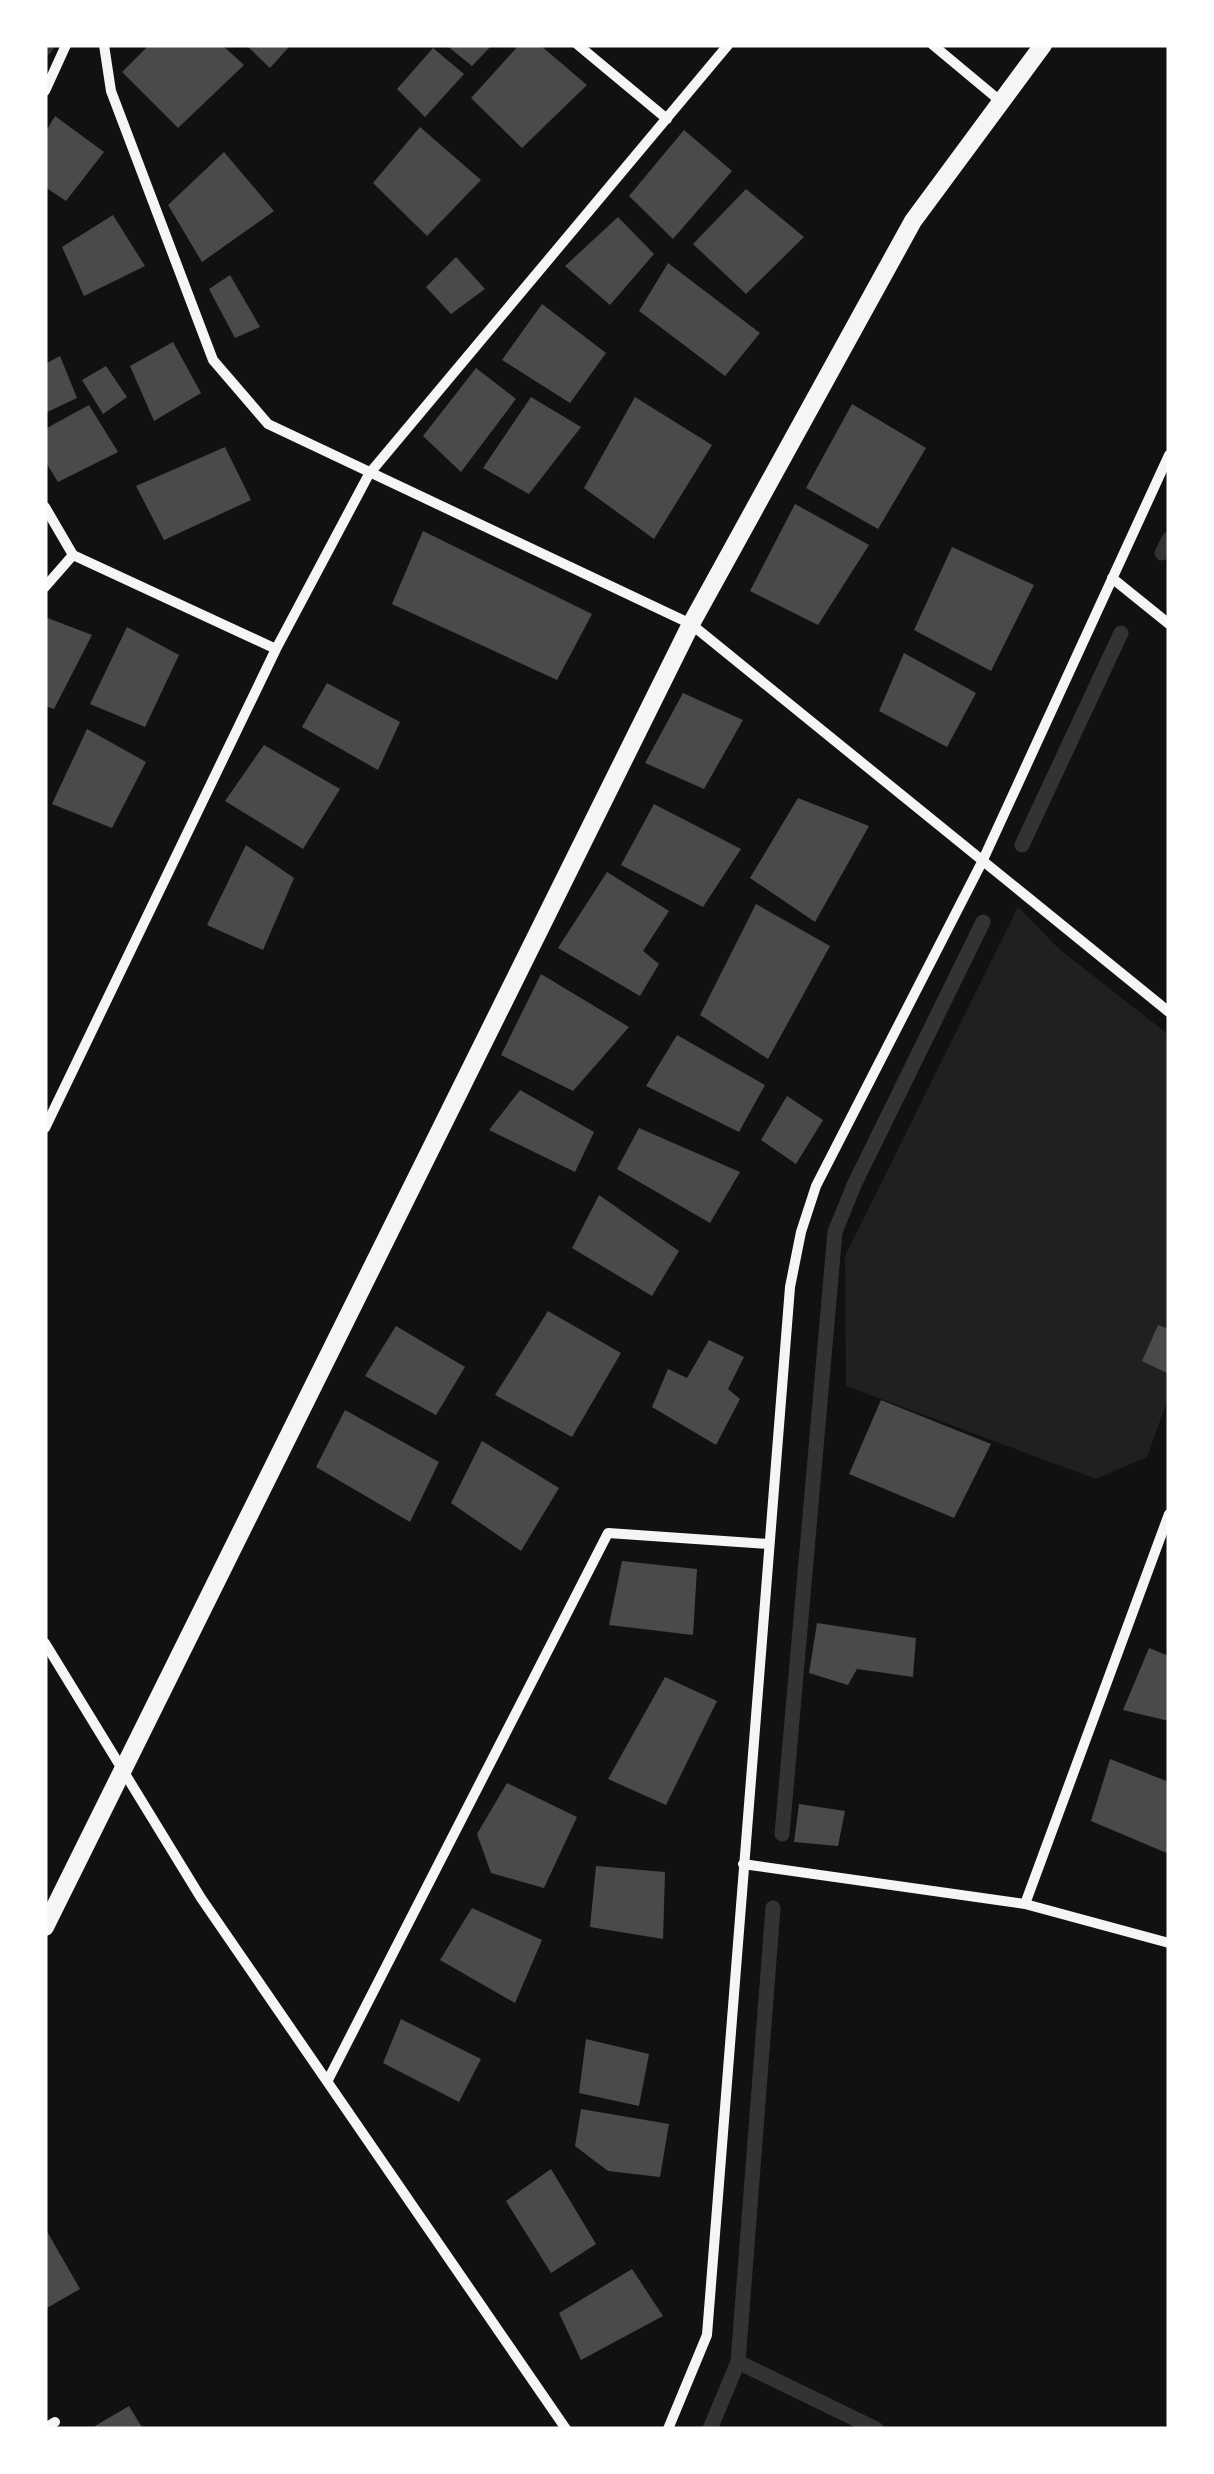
<svg xmlns="http://www.w3.org/2000/svg" width="1214" height="2474" font-family="Mulish,sans-serif">
<style>
.green{fill:#202020}
.lines{fill:none;stroke-linecap:round;stroke-linejoin:round}
.stream{stroke:#333;stroke-width:15}
.building{fill:#4a4a4a}
.minor{stroke:#f5f5f5;stroke-width:10}
.tertiary{stroke:#f5f5f5;stroke-width:18}
</style>
<rect width="100%" height="100%" fill="#111"/>
<path class="green" d="M 1018,907 L 1059,949 L 1169,1035 L 1169,1396 L 1147,1457 L 1096,1479 L 846,1386 L 845,1256 Z"/>
<g class="lines">
<path class="stream" d="M 45,48 L 47,45
M 1162,553 L 1169,539
M 1022,845 L 1121,633
M 782,1834 L 835,1232 L 854,1185 L 983,922
M 738,2362 L 876,2429
M 710,2429 L 738,2362 L 773,1908"/>
</g>
<path class="building" d="M 149,45 L 222,45 L 244,65 L 178,128 L 122,72 Z
M 246,45 L 287,45 L 289,47 L 270,68 Z
M 446,45 L 492,45 L 472,66 Z
M 519,45 L 540,45 L 587,85 L 522,148 L 471,98 Z
M 433,48 L 464,74 L 425,117 L 397,89 Z
M 55,116 L 104,152 L 66,201 L 45,187 L 45,133 Z
M 420,127 L 481,180 L 427,236 L 373,183 Z
M 684,130 L 732,171 L 673,239 L 629,196 Z
M 224,152 L 274,211 L 202,262 L 168,205 Z
M 746,189 L 804,237 L 746,294 L 693,244 Z
M 113,215 L 145,266 L 84,296 L 62,247 Z
M 618,217 L 654,254 L 610,305 L 565,266 Z
M 456,257 L 485,289 L 451,314 L 426,287 Z
M 668,263 L 760,333 L 725,376 L 639,311 Z
M 230,275 L 260,327 L 235,338 L 209,289 Z
M 542,304 L 606,353 L 570,403 L 502,360 Z
M 173,342 L 201,393 L 154,421 L 130,366 Z
M 60,356 L 77,398 L 45,413 L 45,364 Z
M 106,366 L 127,397 L 103,414 L 82,380 Z
M 476,368 L 516,399 L 461,472 L 423,436 Z
M 531,397 L 581,427 L 529,494 L 483,468 Z
M 635,397 L 712,445 L 654,539 L 584,488 Z
M 852,404 L 926,448 L 878,529 L 806,488 Z
M 89,405 L 118,452 L 58,482 L 45,461 L 45,429 Z
M 225,447 L 251,500 L 164,540 L 136,486 Z
M 795,504 L 869,545 L 818,625 L 750,591 Z
M 423,531 L 592,614 L 557,680 L 392,604 Z
M 952,547 L 1034,585 L 991,671 L 914,630 Z
M 45,617 L 92,635 L 54,709 L 45,706 Z
M 127,627 L 179,655 L 145,727 L 90,704 Z
M 904,653 L 976,693 L 947,747 L 879,711 Z
M 327,683 L 400,722 L 378,770 L 302,727 Z
M 683,693 L 743,720 L 704,789 L 645,763 Z
M 87,729 L 146,762 L 112,828 L 52,804 Z
M 264,745 L 340,789 L 303,849 L 225,801 Z
M 798,798 L 869,826 L 815,922 L 750,878 Z
M 654,804 L 741,849 L 703,907 L 621,865 Z
M 246,845 L 294,878 L 263,950 L 207,925 Z
M 607,872 L 669,911 L 643,951 L 659,964 L 640,996 L 558,948 Z
M 756,904 L 830,946 L 768,1059 L 700,1015 Z
M 541,974 L 629,1027 L 573,1091 L 501,1055 Z
M 677,1035 L 765,1085 L 739,1132 L 646,1086 Z
M 520,1090 L 594,1132 L 575,1172 L 489,1130 Z
M 787,1096 L 823,1120 L 796,1164 L 761,1140 Z
M 639,1128 L 740,1172 L 710,1223 L 617,1169 Z
M 599,1195 L 679,1251 L 652,1296 L 572,1248 Z
M 548,1311 L 621,1353 L 572,1437 L 495,1395 Z
M 1158,1325 L 1169,1329 L 1169,1374 L 1142,1361 Z
M 396,1326 L 465,1367 L 436,1415 L 365,1376 Z
M 709,1340 L 744,1357 L 728,1389 L 740,1399 L 716,1445 L 652,1407 L 668,1369 L 687,1378 Z
M 881,1400 L 991,1444 L 954,1518 L 849,1474 Z
M 345,1410 L 439,1462 L 410,1522 L 316,1467 Z
M 482,1441 L 559,1488 L 521,1551 L 451,1503 Z
M 622,1561 L 697,1569 L 693,1635 L 609,1625 Z
M 817,1623 L 916,1638 L 913,1677 L 857,1669 L 848,1685 L 809,1673 Z
M 1149,1648 L 1169,1656 L 1169,1721 L 1123,1710 Z
M 665,1677 L 717,1701 L 666,1805 L 608,1779 Z
M 1110,1759 L 1169,1782 L 1169,1854 L 1091,1821 Z
M 507,1783 L 577,1817 L 544,1888 L 491,1873 L 477,1834 Z
M 799,1804 L 845,1811 L 838,1846 L 794,1842 Z
M 596,1866 L 665,1872 L 663,1939 L 590,1927 Z
M 472,1908 L 542,1940 L 515,2003 L 440,1960 Z
M 401,2019 L 481,2059 L 459,2102 L 383,2063 Z
M 586,2039 L 649,2054 L 639,2106 L 579,2093 Z
M 581,2109 L 669,2124 L 660,2177 L 608,2171 L 575,2146 Z
M 551,2169 L 596,2244 L 551,2273 L 506,2201 Z
M 45,2228 L 80,2289 L 45,2309 Z
M 632,2269 L 663,2316 L 581,2360 L 559,2313 Z
M 129,2406 L 143,2429 L 97,2429 L 95,2426 Z"/>
<g class="lines">
<path class="minor" d="M 104,45 L 111,91 L 213,360 L 268,424 L 691,624 L 1169,1012
M 578,45 L 667,119
M 933,45 L 999,100
M 45,91 L 66,45
M 45,507 L 73,555 L 276,649
M 1112,578 L 1169,624
M 45,587 L 73,555
M 45,1128 L 276,649 L 369,474 L 728,45
M 45,1643 L 201,1898 L 566,2429
M 743,1864 L 1025,1904 L 1169,1943
M 1025,1904 L 1169,1514
M 328,2080 L 608,1533 L 769,1544
M 45,2428 L 55,2422
M 668,2429 L 707,2335 L 790,1287 L 801,1232 L 816,1186 L 982,862 L 1169,455"/>
<path class="tertiary" d="M 45,1927 L 691,624 L 913,221 L 1043,45"/>
</g>
<rect width="1214" height="2474" fill="none" stroke="#ffffff" stroke-width="95"/>
</svg>
